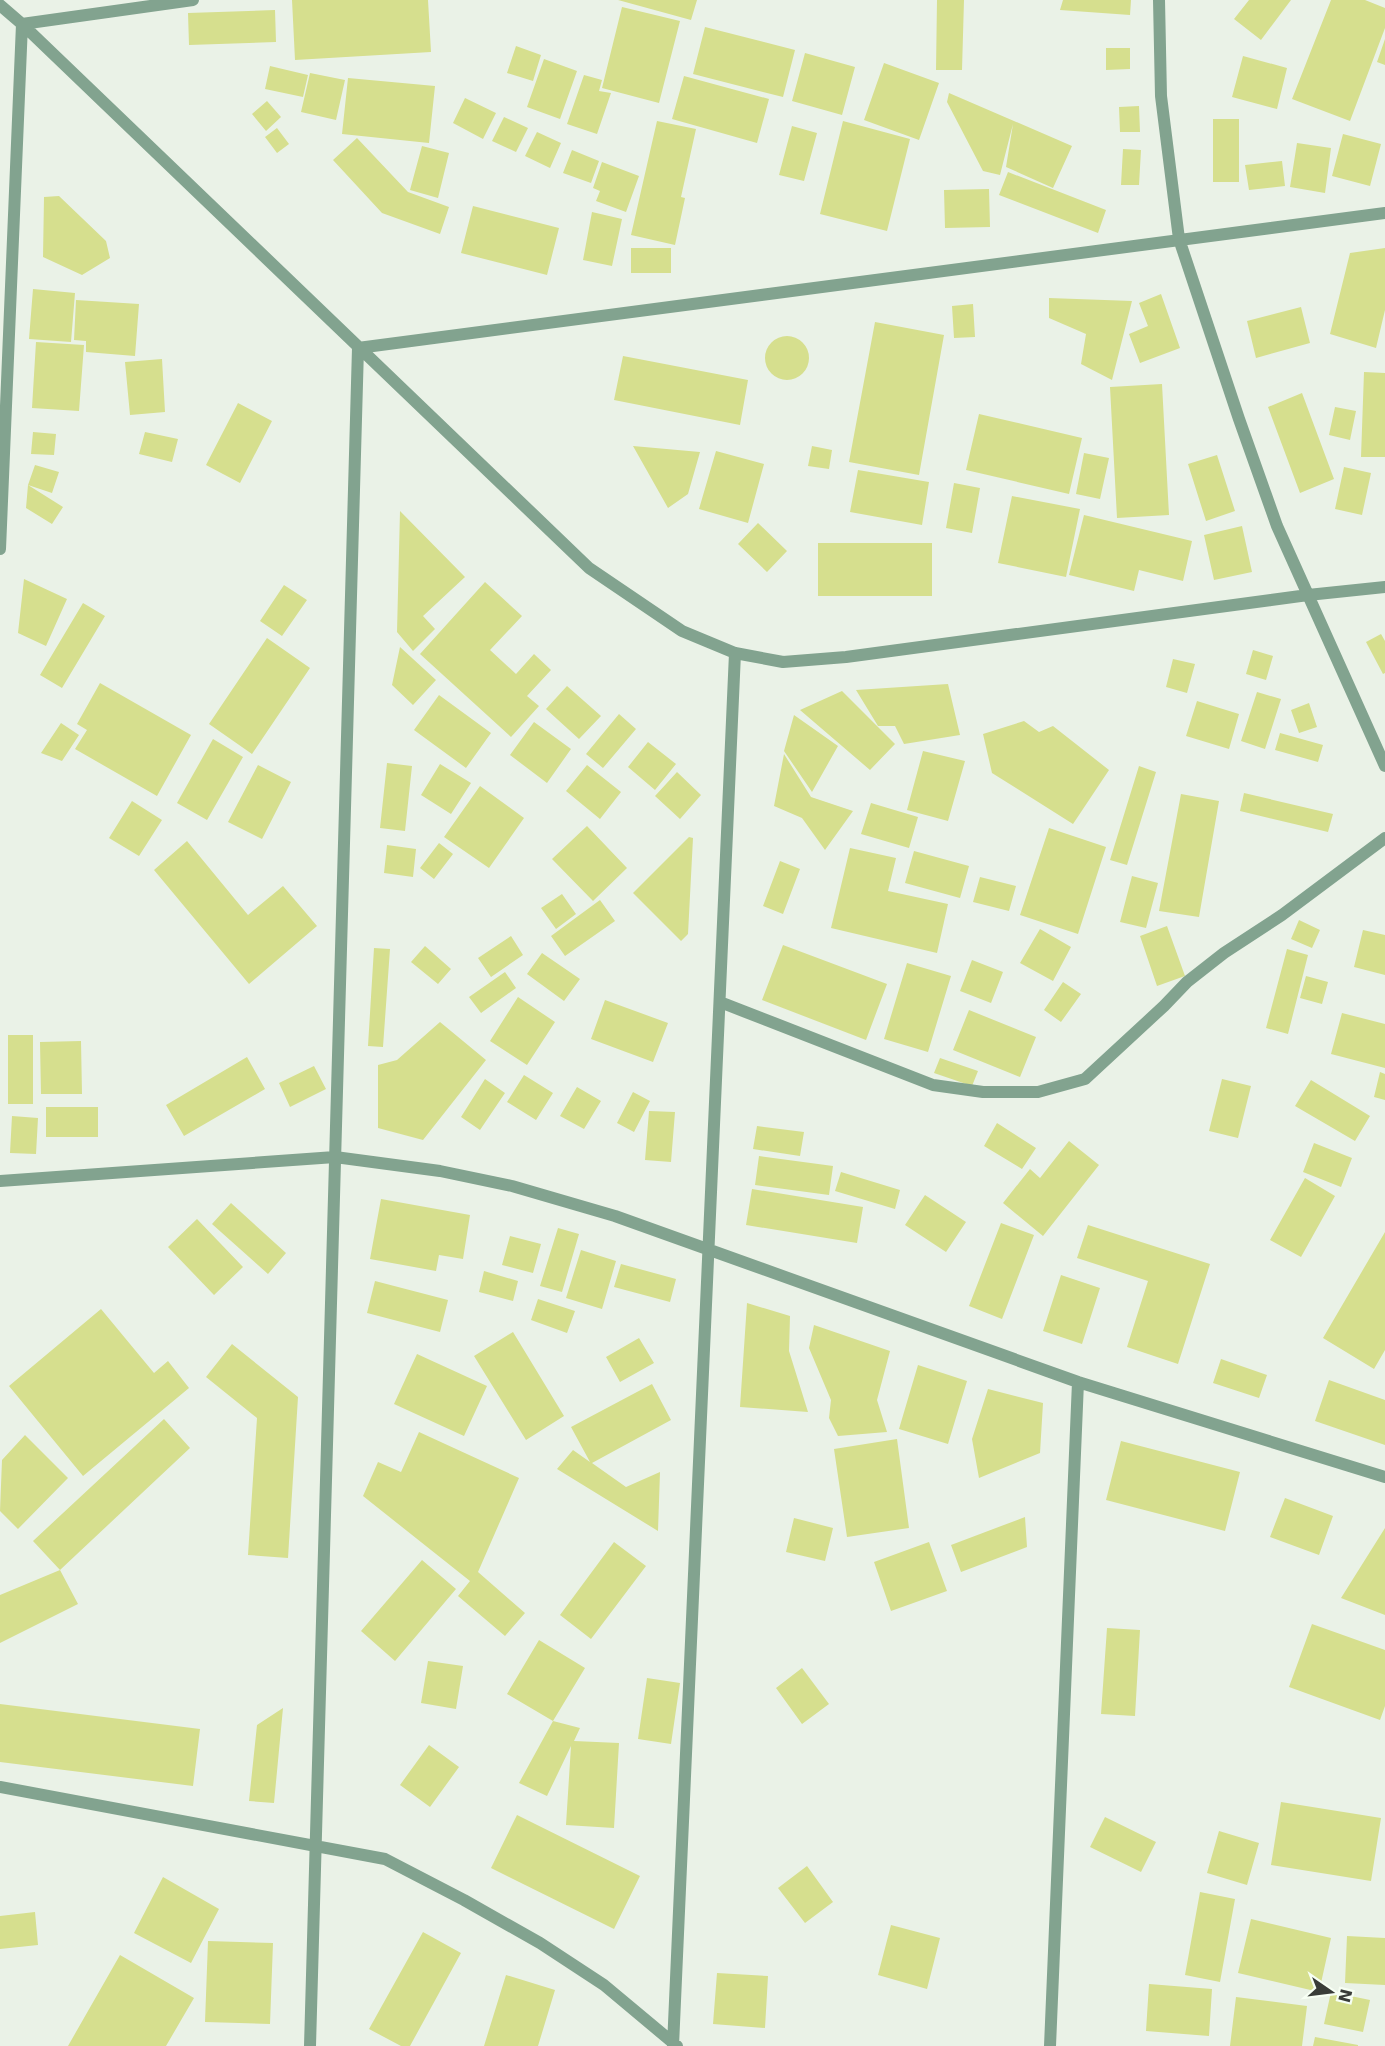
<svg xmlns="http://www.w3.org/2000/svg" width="1385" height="2046" font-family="'DejaVu Sans',sans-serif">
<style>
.building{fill:#d6df8e}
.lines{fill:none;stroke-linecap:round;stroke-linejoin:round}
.street{stroke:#82a38f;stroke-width:12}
</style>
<rect width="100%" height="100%" fill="#eaf2e7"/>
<path class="building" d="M 292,0 L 428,0 L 431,52 L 295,60 Z
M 618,0 L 697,0 L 691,20 Z
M 937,0 L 964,0 L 962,70 L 936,70 Z
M 1063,0 L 1131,0 L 1130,15 L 1060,10 Z
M 1249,0 L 1291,0 L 1261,40 L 1234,19 Z
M 1331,0 L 1365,0 L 1385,8 L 1385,28 L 1350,121 L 1292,99 Z
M 622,7 L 680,21 L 659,103 L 602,88 Z
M 275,10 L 276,42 L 189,45 L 188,13 Z
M 705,27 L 795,50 L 783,97 L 693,74 Z
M 1385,39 L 1385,65 L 1377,62 Z
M 516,46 L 541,55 L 533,81 L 507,73 Z
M 1106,48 L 1130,48 L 1130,69 L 1106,70 Z
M 805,53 L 855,67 L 842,115 L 792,101 Z
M 1243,56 L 1287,68 L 1277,109 L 1232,97 Z
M 544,59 L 577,71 L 560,119 L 527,107 Z
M 884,63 L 939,83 L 919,140 L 864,120 Z
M 270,66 L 308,75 L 303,97 L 265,89 Z
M 310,73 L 345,80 L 336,120 L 301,112 Z
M 584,75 L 602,80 L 599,91 L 611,93 L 597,134 L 567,124 Z
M 684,76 L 769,99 L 757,143 L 672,119 Z
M 348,78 L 435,86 L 429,143 L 342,134 Z
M 949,93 L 1072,146 L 1053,188 L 1006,167 L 1013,124 L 1000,175 L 983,171 L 947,102 Z
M 465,98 L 496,113 L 483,139 L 453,123 Z
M 267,101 L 281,117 L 266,131 L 252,114 Z
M 1139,106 L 1140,132 L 1120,132 L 1119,107 Z
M 504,117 L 528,128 L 516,152 L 492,141 Z
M 1213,119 L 1239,119 L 1239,182 L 1213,182 Z
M 657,121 L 696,129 L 681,197 L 685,198 L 675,245 L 631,235 Z
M 843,121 L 910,139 L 887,231 L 820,214 Z
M 792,126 L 817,133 L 804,181 L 779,175 Z
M 277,128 L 289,144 L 277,153 L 265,137 Z
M 537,132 L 561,143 L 550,168 L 525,156 Z
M 1343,134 L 1381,144 L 1370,186 L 1332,176 Z
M 357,138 L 408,192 L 449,207 L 440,234 L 382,213 L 333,160 Z
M 1297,143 L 1331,148 L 1325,193 L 1290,187 Z
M 422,146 L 449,153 L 438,198 L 410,190 Z
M 1123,149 L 1141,150 L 1139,185 L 1121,185 Z
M 572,150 L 599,161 L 591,183 L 563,173 Z
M 1282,161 L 1285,186 L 1249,190 L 1245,165 Z
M 602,162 L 639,176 L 626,212 L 596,201 L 600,191 L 593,188 Z
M 1008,172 L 1106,210 L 1098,233 L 999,195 Z
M 989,189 L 990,227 L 945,228 L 944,190 Z
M 59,196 L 106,241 L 110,258 L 82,275 L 43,257 L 44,197 Z
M 473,206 L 559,228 L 547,275 L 461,253 Z
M 592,212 L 622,219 L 612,266 L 583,260 Z
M 631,248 L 671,248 L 671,273 L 631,273 Z
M 1385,248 L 1385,310 L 1376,348 L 1330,334 L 1350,253 Z
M 33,289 L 75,293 L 71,342 L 29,339 Z
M 1161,294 L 1180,348 L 1140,363 L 1129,334 L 1148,326 L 1139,303 Z
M 1049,298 L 1132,301 L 1112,380 L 1081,364 L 1086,334 L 1049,318 Z
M 76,300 L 139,304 L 135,356 L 86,352 L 86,341 L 74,340 Z
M 973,304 L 975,337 L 954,338 L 952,306 Z
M 1301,307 L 1310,343 L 1256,358 L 1247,321 Z
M 875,322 L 944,335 L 919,475 L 849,462 Z
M765 358a22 22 0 1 1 44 0a22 22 0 1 1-44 0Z
M 36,342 L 84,345 L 79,411 L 32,408 Z
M 623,356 L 748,380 L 740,425 L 614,400 Z
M 162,359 L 165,412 L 130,415 L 125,362 Z
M 1364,372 L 1385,373 L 1385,457 L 1361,457 Z
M 1162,384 L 1169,515 L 1117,518 L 1110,387 Z
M 1302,393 L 1334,479 L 1300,493 L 1268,407 Z
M 238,403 L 272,421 L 240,483 L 206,465 Z
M 1335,407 L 1356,411 L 1350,440 L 1329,435 Z
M 979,414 L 1082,438 L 1069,494 L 966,470 Z
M 33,432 L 56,434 L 54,455 L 31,454 Z
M 145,432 L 178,439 L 172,462 L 139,454 Z
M 633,446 L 700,452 L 688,494 L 668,508 Z
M 812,446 L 832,450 L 829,469 L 808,466 Z
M 716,451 L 764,464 L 748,523 L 699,509 Z
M 1084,453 L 1109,458 L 1100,499 L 1076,494 Z
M 1217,455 L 1235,511 L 1206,521 L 1188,464 Z
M 35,465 L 59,472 L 52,493 L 28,485 Z
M 1344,467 L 1371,473 L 1362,515 L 1335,509 Z
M 858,470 L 929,482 L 922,525 L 850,512 Z
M 954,483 L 980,488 L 972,533 L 946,528 Z
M 28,485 L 63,507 L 52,524 L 26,508 Z
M 1012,496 L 1080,509 L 1066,577 L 998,563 Z
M 400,511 L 465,577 L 423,616 L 435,629 L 413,651 L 397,632 Z
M 1084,515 L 1192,541 L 1183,581 L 1139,570 L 1134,591 L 1069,575 Z
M 758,523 L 787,551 L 767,572 L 738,544 Z
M 1242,526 L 1252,572 L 1214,580 L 1204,535 Z
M 818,543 L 932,543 L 932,596 L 818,596 Z
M 24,579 L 67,599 L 46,646 L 18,633 Z
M 485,582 L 522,616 L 490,650 L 516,674 L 534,654 L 551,670 L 527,696 L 539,706 L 511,737 L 420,654 Z
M 284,585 L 307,600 L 282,636 L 260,621 Z
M 83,603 L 105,616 L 62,688 L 40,675 Z
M 1381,634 L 1385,641 L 1385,673 L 1383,674 L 1366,642 Z
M 267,638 L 310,668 L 252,754 L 209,724 Z
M 400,647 L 436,680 L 413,705 L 392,685 Z
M 1253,650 L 1273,656 L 1266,680 L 1246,674 Z
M 1173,659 L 1195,664 L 1187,693 L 1166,687 Z
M 100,683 L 191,735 L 157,796 L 75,749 L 87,730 L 77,724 Z
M 948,684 L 960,735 L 904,744 L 895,726 L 878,726 L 856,690 Z
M 567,686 L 601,716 L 579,739 L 546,709 Z
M 842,691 L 895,744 L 870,770 L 800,710 Z
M 1257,692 L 1281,699 L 1265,749 L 1241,741 Z
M 439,695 L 491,733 L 466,768 L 414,730 Z
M 1197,701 L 1239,714 L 1229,749 L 1186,736 Z
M 1309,703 L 1317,727 L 1299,733 L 1291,710 Z
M 619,714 L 636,729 L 603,768 L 586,754 Z
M 794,715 L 838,746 L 812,792 L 784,751 Z
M 1024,721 L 1039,732 L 1053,726 L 1109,770 L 1073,824 L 992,773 L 983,734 Z
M 534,722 L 571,749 L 547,783 L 510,755 Z
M 61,723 L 79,735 L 62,761 L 41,753 Z
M 1280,733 L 1323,745 L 1318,762 L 1275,750 Z
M 213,739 L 243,757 L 207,820 L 177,803 Z
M 648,742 L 676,764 L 655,790 L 628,767 Z
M 923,751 L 965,761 L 948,821 L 907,810 Z
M 784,754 L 811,797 L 853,811 L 825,850 L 802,818 L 774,806 Z
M 387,763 L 412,766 L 405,831 L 380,828 Z
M 440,764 L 471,783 L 451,814 L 421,795 Z
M 258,765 L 291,782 L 262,839 L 228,822 Z
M 587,765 L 621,792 L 600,819 L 566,791 Z
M 1139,766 L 1156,772 L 1127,865 L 1110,860 Z
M 677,772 L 701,795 L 680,819 L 655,796 Z
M 480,786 L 524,818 L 489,868 L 444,837 Z
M 1244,793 L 1333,814 L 1328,832 L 1240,811 Z
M 1181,794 L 1219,801 L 1199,917 L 1159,911 Z
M 132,801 L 162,820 L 139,856 L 109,838 Z
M 871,803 L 918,817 L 909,848 L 861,834 Z
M 587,826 L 627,868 L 593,901 L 552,859 Z
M 1049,828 L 1106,847 L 1078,934 L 1020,915 Z
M 689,837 L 693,838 L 688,934 L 681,941 L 633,893 Z
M 187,841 L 248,915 L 283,886 L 317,926 L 249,984 L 154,870 Z
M 439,843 L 453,854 L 434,879 L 420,868 Z
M 387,845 L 416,849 L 413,877 L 384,873 Z
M 850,848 L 896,858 L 888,891 L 948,904 L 937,953 L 831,928 Z
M 914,851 L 969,866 L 960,898 L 905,883 Z
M 780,861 L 800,869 L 783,914 L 763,906 Z
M 1132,876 L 1158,883 L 1146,928 L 1120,922 Z
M 980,877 L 1016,886 L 1009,911 L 973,902 Z
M 562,894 L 576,914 L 556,929 L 541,908 Z
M 600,900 L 615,921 L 565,956 L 551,936 Z
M 1299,920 L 1320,930 L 1312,948 L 1291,939 Z
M 1167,926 L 1185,976 L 1157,986 L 1140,936 Z
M 1040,929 L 1071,947 L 1053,981 L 1020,963 Z
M 1363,930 L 1385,935 L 1385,975 L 1354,967 Z
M 511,936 L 523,955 L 491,977 L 478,958 Z
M 783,945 L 887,984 L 866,1040 L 762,1000 Z
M 425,946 L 451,969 L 438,984 L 411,962 Z
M 374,948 L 390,949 L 383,1047 L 368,1046 Z
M 1287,949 L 1308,955 L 1288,1034 L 1266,1028 Z
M 542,953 L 580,979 L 564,1001 L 527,974 Z
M 972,960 L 1003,972 L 991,1003 L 960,991 Z
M 907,963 L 951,976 L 928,1052 L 884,1039 Z
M 505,972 L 516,988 L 481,1013 L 469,997 Z
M 1306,976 L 1328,982 L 1322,1004 L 1300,998 Z
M 1063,982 L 1081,994 L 1061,1022 L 1044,1010 Z
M 518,997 L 555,1022 L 527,1065 L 490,1041 Z
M 605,1000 L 668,1023 L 653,1062 L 591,1039 Z
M 969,1010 L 1036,1037 L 1020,1077 L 953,1050 Z
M 1342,1013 L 1385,1024 L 1385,1068 L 1331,1054 Z
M 440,1022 L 486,1060 L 423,1140 L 378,1128 L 378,1065 L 397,1060 Z
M 8,1035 L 33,1035 L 33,1104 L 8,1104 Z
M 81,1041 L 82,1094 L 41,1094 L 40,1042 Z
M 247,1057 L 265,1089 L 184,1136 L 166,1105 Z
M 940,1058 L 978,1071 L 972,1086 L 934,1073 Z
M 314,1066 L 326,1089 L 290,1107 L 279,1083 Z
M 1380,1072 L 1385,1074 L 1385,1100 L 1374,1097 Z
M 524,1075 L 553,1093 L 536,1120 L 507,1102 Z
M 485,1079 L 505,1093 L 480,1130 L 461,1117 Z
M 1222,1079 L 1251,1086 L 1238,1138 L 1209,1131 Z
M 1311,1080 L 1370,1116 L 1355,1141 L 1295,1106 Z
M 577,1087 L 601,1101 L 584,1129 L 560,1116 Z
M 633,1092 L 650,1101 L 634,1132 L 617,1123 Z
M 46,1107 L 98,1107 L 98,1137 L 46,1137 Z
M 649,1111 L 675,1112 L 671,1162 L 645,1160 Z
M 12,1116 L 38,1118 L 36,1154 L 10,1153 Z
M 997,1123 L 1036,1148 L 1022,1169 L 984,1146 Z
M 757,1126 L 804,1132 L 800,1156 L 753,1149 Z
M 1069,1141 L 1099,1165 L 1043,1236 L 1003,1203 L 1030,1169 L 1040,1178 Z
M 1314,1143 L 1352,1158 L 1341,1187 L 1303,1172 Z
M 759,1156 L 833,1166 L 829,1195 L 755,1185 Z
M 841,1172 L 900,1190 L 895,1209 L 835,1191 Z
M 1305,1178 L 1335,1196 L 1301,1257 L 1270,1240 Z
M 752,1189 L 863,1207 L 857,1243 L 746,1225 Z
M 925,1195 L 966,1222 L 946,1252 L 905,1225 Z
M 381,1199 L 470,1215 L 463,1259 L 439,1255 L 436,1271 L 370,1259 Z
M 231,1203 L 286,1253 L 268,1274 L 212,1224 Z
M 197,1219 L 243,1267 L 214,1295 L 168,1247 Z
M 1001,1223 L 1034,1235 L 1002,1319 L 969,1306 Z
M 1088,1225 L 1210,1264 L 1178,1364 L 1127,1347 L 1148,1281 L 1077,1258 Z
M 558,1228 L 579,1234 L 562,1292 L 540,1286 Z
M 1385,1232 L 1385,1350 L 1374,1369 L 1323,1338 Z
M 510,1236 L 541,1244 L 533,1273 L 502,1265 Z
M 581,1250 L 616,1261 L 602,1309 L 566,1298 Z
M 621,1264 L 676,1279 L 670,1302 L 614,1287 Z
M 484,1271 L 518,1281 L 513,1301 L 479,1292 Z
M 1061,1275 L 1100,1288 L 1082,1344 L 1043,1331 Z
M 375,1281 L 448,1300 L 440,1332 L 367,1313 Z
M 538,1299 L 575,1311 L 567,1333 L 531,1320 Z
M 747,1303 L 790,1316 L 789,1351 L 808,1412 L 740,1407 Z
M 101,1309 L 154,1373 L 168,1361 L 189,1388 L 83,1476 L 9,1386 Z
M 814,1325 L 890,1351 L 877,1400 L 887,1432 L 838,1436 L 829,1418 L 831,1400 L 809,1348 Z
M 513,1332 L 564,1416 L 526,1440 L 474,1356 Z
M 639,1338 L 654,1363 L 620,1382 L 606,1357 Z
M 232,1344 L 298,1397 L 288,1558 L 248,1555 L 257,1418 L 206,1377 Z
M 417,1354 L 487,1386 L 464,1436 L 394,1404 Z
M 1221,1359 L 1267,1375 L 1259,1398 L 1213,1383 Z
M 918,1365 L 967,1381 L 948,1444 L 899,1429 Z
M 1329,1380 L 1385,1400 L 1385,1445 L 1315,1421 Z
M 652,1384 L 671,1420 L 592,1463 L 626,1487 L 660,1472 L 658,1531 L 557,1469 L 573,1450 L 590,1462 L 571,1427 Z
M 988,1389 L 1043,1403 L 1040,1453 L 979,1478 L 972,1439 Z
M 164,1419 L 190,1448 L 60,1570 L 33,1541 Z
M 419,1432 L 519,1478 L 478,1572 L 525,1613 L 505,1636 L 458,1596 L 470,1581 L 363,1496 L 378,1462 L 401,1472 Z
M 25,1435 L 68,1478 L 18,1529 L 0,1511 L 2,1460 Z
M 897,1439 L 909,1528 L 847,1537 L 834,1449 Z
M 1121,1441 L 1240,1472 L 1225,1531 L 1106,1500 Z
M 1285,1498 L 1333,1516 L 1319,1555 L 1270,1537 Z
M 1025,1517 L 1027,1547 L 961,1572 L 951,1545 Z
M 794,1518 L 833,1528 L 825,1561 L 786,1552 Z
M 1385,1528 L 1385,1615 L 1341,1598 Z
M 614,1542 L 646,1566 L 591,1639 L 560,1615 Z
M 929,1542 L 947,1591 L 891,1611 L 874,1562 Z
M 422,1560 L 456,1589 L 395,1661 L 361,1631 Z
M 60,1570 L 78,1604 L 0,1643 L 0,1595 Z
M 1312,1624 L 1385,1650 L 1385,1706 L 1380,1720 L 1289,1687 Z
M 1107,1628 L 1140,1630 L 1135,1716 L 1101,1714 Z
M 539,1640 L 585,1668 L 553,1721 L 507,1694 Z
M 428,1661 L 463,1666 L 456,1709 L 421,1703 Z
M 802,1668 L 829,1704 L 802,1724 L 776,1688 Z
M 647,1678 L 680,1683 L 671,1744 L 638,1739 Z
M 0,1704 L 200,1729 L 193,1786 L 0,1762 Z
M 283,1708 L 274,1803 L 249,1801 L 257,1725 Z
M 553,1721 L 580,1728 L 574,1741 L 619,1743 L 614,1828 L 566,1825 L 571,1746 L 547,1796 L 519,1783 Z
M 429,1745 L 459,1767 L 430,1807 L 400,1785 Z
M 1281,1802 L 1381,1818 L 1371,1881 L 1271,1865 Z
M 517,1815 L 640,1876 L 614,1929 L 491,1868 Z
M 1105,1817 L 1156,1842 L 1141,1872 L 1090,1847 Z
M 1219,1831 L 1259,1843 L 1247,1885 L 1207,1873 Z
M 807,1866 L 833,1902 L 805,1923 L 778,1888 Z
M 163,1877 L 219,1909 L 191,1963 L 134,1933 Z
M 1200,1892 L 1235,1899 L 1220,1982 L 1185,1975 Z
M 35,1912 L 38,1945 L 0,1949 L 0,1916 Z
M 1251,1919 L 1331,1938 L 1319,1992 L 1238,1973 Z
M 891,1925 L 940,1938 L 927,1989 L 878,1975 Z
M 423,1932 L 461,1953 L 410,2046 L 401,2046 L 369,2029 Z
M 1347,1936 L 1385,1938 L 1385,1985 L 1345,1983 Z
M 208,1941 L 273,1943 L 270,2024 L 205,2022 Z
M 120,1955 L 194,1998 L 166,2046 L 68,2046 Z
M 717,1973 L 768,1976 L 765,2028 L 713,2024 Z
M 506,1975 L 555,1990 L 538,2046 L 484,2046 Z
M 1149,1984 L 1212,1989 L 1209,2036 L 1146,2031 Z
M 1331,1992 L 1370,2000 L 1363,2032 L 1324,2024 Z
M 1236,1997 L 1307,2006 L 1302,2046 L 1230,2046 Z
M 1315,2037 L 1358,2045 L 1358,2046 L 1313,2046 Z"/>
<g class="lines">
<path class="street" d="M 1159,0 L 1161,96 L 1179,239 L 1239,419 L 1277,526 L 1385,766
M 0,5 L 22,24 L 589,568 L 682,631 L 735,653 L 783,662 L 846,657 L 1308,595 L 1385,587
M 0,549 L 22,24 L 193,0
M 720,1002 L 933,1085 L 983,1092 L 1038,1092 L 1085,1079 L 1164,1006 L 1187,982 L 1224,953 L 1282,915 L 1385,838
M 0,1181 L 335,1157 L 440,1171 L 512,1186 L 615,1216 L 1078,1382 L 1385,1477
M 0,1787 L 385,1859 L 464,1900 L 540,1943 L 604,1985 L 677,2046
M 310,2046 L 358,348 L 1385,213
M 673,2046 L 735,653
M 1050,2046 L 1078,1382"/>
</g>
<g transform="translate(1331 1992) rotate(104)" stroke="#f7fff4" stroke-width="4.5" paint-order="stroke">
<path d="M0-4.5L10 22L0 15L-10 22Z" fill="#393c38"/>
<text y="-9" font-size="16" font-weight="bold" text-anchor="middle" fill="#393c38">N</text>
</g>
</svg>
